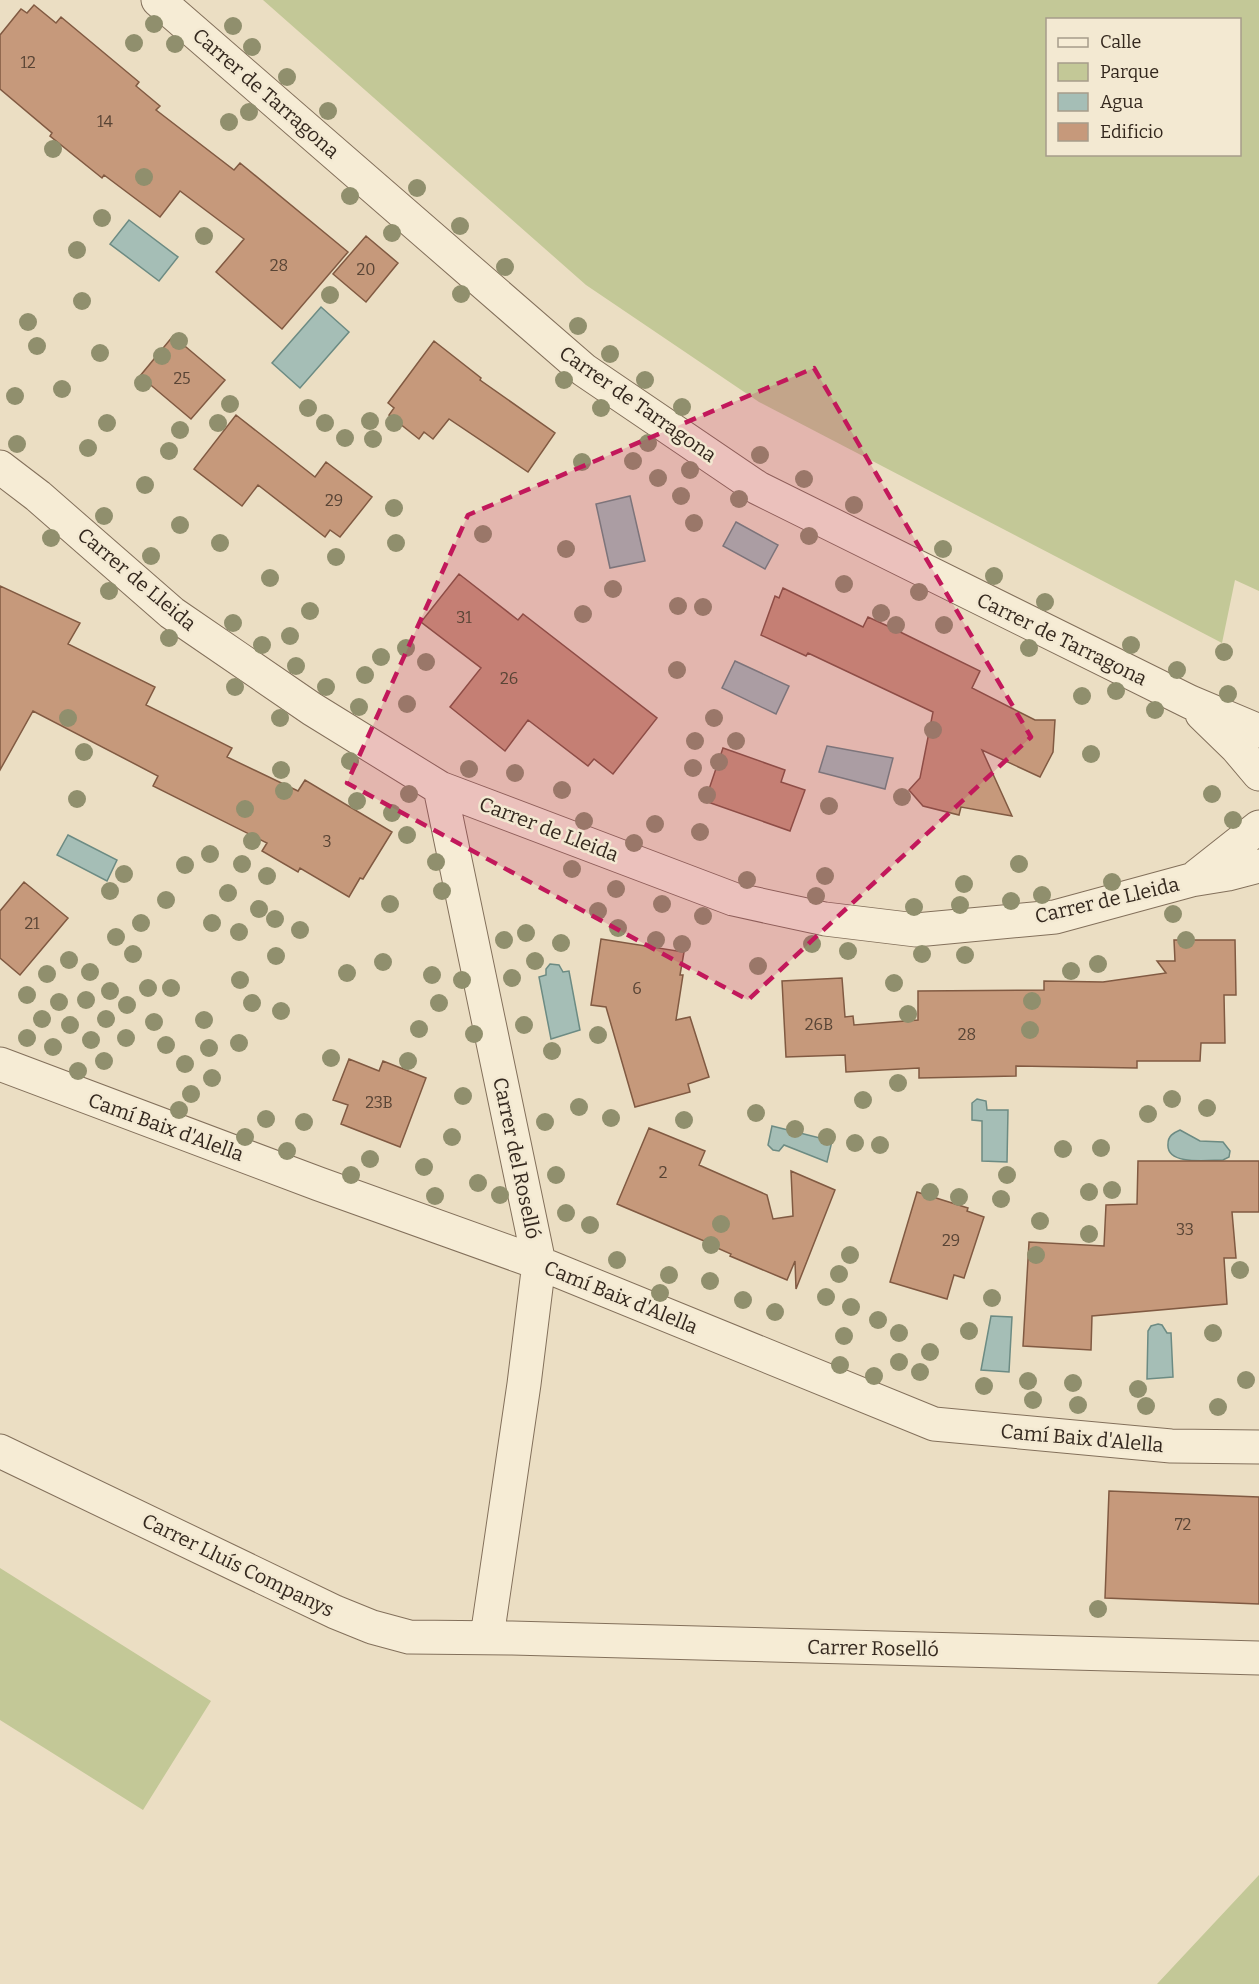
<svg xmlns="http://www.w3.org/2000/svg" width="1259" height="1984" font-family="Bitter,serif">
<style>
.green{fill:#c3c897;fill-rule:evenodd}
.water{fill:#a5beb6;stroke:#6c8b83;stroke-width:1.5}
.building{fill:#c6997b;stroke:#815a42;stroke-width:1.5}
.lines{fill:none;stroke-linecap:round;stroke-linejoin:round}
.street-casing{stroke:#83705b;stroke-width:35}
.street{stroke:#f6ecd5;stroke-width:33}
.tree{fill:#908f6d}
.marked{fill:#c2185b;fill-opacity:0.2;stroke:#c2185b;stroke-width:4.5;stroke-dasharray:12 8;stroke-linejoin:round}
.labels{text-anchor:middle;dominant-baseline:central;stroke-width:5;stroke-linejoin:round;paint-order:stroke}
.number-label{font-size:16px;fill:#584435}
.street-label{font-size:20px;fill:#34281e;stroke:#f3e9d2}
</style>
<rect width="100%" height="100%" fill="#ebdec3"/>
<path class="green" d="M 263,0 L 1259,0 L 1259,591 L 1235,580 L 1222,643 L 759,402 L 586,285 ZM 1048,20 L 1240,20 L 1240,154 L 1048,154 Z
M 0,1568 L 211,1701 L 143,1810 L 0,1720 Z
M 1259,1875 L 1259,1984 L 1157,1984 Z"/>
<path class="water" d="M 129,220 L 178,257 L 159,281 L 110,244 Z
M 321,307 L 349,332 L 300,388 L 272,363 Z
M 630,496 L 645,561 L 610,568 L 596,504 Z
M 736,522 L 778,545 L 765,569 L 723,546 Z
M 735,661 L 789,686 L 776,714 L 722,688 Z
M 827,746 L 893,758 L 885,789 L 819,772 Z
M 68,835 L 117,860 L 107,881 L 57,855 Z
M 550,964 L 559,965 L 563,972 L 569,971 L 580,1030 L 551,1039 L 539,977 L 546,975 L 546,969 Z
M 977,1099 L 986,1101 L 987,1110 L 1008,1110 L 1007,1162 L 982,1161 L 982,1121 L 972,1120 L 972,1103 Z
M 772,1126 L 832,1141 L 827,1162 L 784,1145 L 779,1151 L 773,1150 L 768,1145 Z
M 1180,1130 L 1200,1141 L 1223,1142 L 1230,1151 L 1229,1157 L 1223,1160 C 1209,1160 1166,1166 1168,1144 C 1168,1136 1173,1133 1180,1130 Z
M 991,1316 L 1012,1317 L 1009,1372 L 981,1370 Z
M 1158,1324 L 1162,1325 L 1167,1333 L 1171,1333 L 1173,1377 L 1147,1379 L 1148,1331 L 1151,1326 Z"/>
<path class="building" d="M 34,5 L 56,23 L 61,17 L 139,82 L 136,86 L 160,106 L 156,110 L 234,170 L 240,163 L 348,252 L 282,329 L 216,272 L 244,239 L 180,191 L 160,217 L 104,175 L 102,178 L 50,136 L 52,133 L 0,89 L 0,35 L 21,9 L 27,13 Z
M 366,236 L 398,263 L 366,302 L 333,274 Z
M 173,336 L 225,380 L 191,419 L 140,376 Z
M 434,341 L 481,378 L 480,380 L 555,433 L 528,472 L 449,419 L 433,439 L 424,432 L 419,439 L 389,415 L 394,408 L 388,403 Z
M 236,415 L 315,477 L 326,462 L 372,497 L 340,537 L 330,530 L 325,537 L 258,485 L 242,506 L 194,469 Z
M 459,574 L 518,620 L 523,614 L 657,718 L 613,774 L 594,759 L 588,766 L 528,720 L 505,751 L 450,707 L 481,668 L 421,622 Z
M 0,586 L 80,623 L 68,644 L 155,687 L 146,705 L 232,748 L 227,757 L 298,791 L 305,780 L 392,832 L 363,879 L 360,878 L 349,897 L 300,868 L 298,872 L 262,851 L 267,843 L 153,786 L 158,776 L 33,711 L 0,770 Z
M 783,588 L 863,627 L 868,617 L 892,628 L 980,671 L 972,688 L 1035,720 L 1055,720 L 1053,752 L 1040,777 L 982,750 L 1012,816 L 961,807 L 959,815 L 923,806 L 909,790 L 920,778 L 933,712 L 808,653 L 806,656 L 761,635 L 775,596 L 779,598 Z
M 723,748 L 785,770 L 781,782 L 805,790 L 790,831 L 705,801 Z
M 24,882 L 68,918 L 20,975 L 0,958 L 0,911 Z
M 601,939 L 684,952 L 680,975 L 683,975 L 676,1020 L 690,1017 L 709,1077 L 688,1084 L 690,1092 L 635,1107 L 606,1007 L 591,1005 Z
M 1174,940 L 1235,940 L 1236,995 L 1224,995 L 1225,1043 L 1201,1043 L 1200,1061 L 1137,1061 L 1137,1068 L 1016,1066 L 1016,1076 L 919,1078 L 919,1068 L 846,1072 L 845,1055 L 786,1057 L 782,981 L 842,978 L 845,1017 L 853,1016 L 854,1025 L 918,1020 L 918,991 L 1044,990 L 1044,981 L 1103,982 L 1166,973 L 1157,961 L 1175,961 Z
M 349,1059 L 379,1071 L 383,1061 L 426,1078 L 400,1147 L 341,1124 L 348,1105 L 333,1100 Z
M 649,1128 L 705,1151 L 699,1165 L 767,1195 L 773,1219 L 793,1216 L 791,1171 L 835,1190 L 796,1289 L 795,1261 L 787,1280 L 730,1256 L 731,1254 L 715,1247 L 716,1246 L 617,1204 Z
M 1138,1161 L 1259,1161 L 1259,1212 L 1232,1212 L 1236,1258 L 1224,1258 L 1227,1304 L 1092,1316 L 1091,1350 L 1023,1346 L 1029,1242 L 1104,1246 L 1106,1205 L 1137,1204 Z
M 917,1192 L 968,1208 L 967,1211 L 984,1217 L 964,1278 L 954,1275 L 947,1299 L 890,1282 Z
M 1109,1491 L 1259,1497 L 1259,1604 L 1105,1598 Z"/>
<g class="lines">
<defs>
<path id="street" d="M 158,0 L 584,370 L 758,488 L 1190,702 L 1259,731
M 0,467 L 38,496 L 172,613 L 312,709 L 440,788 L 733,899 L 825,919 L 916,930 L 1055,917 L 1191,880 L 1228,874 L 1259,866
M 1202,714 L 1237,748 L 1259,774
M 440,788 L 539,1263 L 524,1384 L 487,1637
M 1197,876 L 1259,827
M 0,1064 L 319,1184 L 539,1263 L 934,1424 L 1171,1446 L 1259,1447
M 0,1451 L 335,1612 L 372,1627 L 409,1637 L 512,1638 L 1259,1658"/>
</defs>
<use href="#street" class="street-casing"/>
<use href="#street" class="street"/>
</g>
<g class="tree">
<circle cx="154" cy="24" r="9"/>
<circle cx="233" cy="26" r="9"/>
<circle cx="134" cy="43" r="9"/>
<circle cx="175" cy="44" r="9"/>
<circle cx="252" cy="47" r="9"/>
<circle cx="287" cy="77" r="9"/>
<circle cx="328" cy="111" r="9"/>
<circle cx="249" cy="112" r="9"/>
<circle cx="229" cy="122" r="9"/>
<circle cx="53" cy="149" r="9"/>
<circle cx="144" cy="177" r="9"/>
<circle cx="417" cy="188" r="9"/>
<circle cx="350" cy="196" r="9"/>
<circle cx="102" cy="218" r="9"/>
<circle cx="460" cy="226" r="9"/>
<circle cx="392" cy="233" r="9"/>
<circle cx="204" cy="236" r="9"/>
<circle cx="77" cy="250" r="9"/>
<circle cx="505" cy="267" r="9"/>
<circle cx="461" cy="294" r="9"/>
<circle cx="330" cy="295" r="9"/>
<circle cx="82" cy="301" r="9"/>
<circle cx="28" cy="322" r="9"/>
<circle cx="578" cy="326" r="9"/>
<circle cx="179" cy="341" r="9"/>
<circle cx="37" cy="346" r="9"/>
<circle cx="100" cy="353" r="9"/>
<circle cx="610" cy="354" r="9"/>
<circle cx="162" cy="356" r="9"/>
<circle cx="564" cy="380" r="9"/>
<circle cx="645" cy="380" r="9"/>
<circle cx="143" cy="383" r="9"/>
<circle cx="62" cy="389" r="9"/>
<circle cx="15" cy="396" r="9"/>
<circle cx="230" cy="404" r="9"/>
<circle cx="682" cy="407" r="9"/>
<circle cx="308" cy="408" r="9"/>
<circle cx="601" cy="408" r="9"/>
<circle cx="370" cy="421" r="9"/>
<circle cx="107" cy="423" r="9"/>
<circle cx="218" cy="423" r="9"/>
<circle cx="325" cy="423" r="9"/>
<circle cx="394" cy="423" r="9"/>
<circle cx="180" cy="430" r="9"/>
<circle cx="345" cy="438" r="9"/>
<circle cx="373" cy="439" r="9"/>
<circle cx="648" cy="443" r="9"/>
<circle cx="17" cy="444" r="9"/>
<circle cx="88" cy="448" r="9"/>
<circle cx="169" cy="451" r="9"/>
<circle cx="760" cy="455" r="9"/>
<circle cx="633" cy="461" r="9"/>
<circle cx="582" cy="462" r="9"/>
<circle cx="690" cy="470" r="9"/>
<circle cx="658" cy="478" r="9"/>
<circle cx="804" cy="479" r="9"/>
<circle cx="145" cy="485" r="9"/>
<circle cx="681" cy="496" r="9"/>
<circle cx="739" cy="499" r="9"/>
<circle cx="854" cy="505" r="9"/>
<circle cx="394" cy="508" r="9"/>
<circle cx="104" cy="516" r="9"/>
<circle cx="694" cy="523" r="9"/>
<circle cx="180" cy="525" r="9"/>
<circle cx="483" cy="534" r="9"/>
<circle cx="809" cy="536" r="9"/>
<circle cx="51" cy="538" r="9"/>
<circle cx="220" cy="543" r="9"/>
<circle cx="396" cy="543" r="9"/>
<circle cx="566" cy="549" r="9"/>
<circle cx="943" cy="549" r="9"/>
<circle cx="151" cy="556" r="9"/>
<circle cx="336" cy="557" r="9"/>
<circle cx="994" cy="576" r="9"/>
<circle cx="270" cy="578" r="9"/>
<circle cx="844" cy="584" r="9"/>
<circle cx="613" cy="589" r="9"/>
<circle cx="109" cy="591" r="9"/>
<circle cx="919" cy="592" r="9"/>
<circle cx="1045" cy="602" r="9"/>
<circle cx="678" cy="606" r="9"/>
<circle cx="703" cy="607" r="9"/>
<circle cx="310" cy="611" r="9"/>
<circle cx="881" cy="613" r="9"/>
<circle cx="583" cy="614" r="9"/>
<circle cx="233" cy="623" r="9"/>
<circle cx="896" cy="625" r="9"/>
<circle cx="944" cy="625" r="9"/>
<circle cx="290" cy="636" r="9"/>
<circle cx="169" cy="638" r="9"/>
<circle cx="262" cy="645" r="9"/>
<circle cx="1131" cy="645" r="9"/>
<circle cx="406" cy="648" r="9"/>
<circle cx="1029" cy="648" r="9"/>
<circle cx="1224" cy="652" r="9"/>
<circle cx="381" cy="657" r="9"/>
<circle cx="426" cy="662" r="9"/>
<circle cx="296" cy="666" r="9"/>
<circle cx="677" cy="670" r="9"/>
<circle cx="1177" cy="670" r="9"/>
<circle cx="365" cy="675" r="9"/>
<circle cx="235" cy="687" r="9"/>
<circle cx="326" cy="687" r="9"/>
<circle cx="1116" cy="691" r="9"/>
<circle cx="1228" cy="694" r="9"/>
<circle cx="1082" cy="696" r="9"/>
<circle cx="407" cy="704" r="9"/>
<circle cx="359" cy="707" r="9"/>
<circle cx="1155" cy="710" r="9"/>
<circle cx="68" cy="718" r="9"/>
<circle cx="280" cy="718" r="9"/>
<circle cx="714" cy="718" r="9"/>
<circle cx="933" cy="730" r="9"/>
<circle cx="695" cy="741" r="9"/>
<circle cx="736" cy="741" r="9"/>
<circle cx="84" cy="752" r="9"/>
<circle cx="1091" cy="754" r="9"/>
<circle cx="350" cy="761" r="9"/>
<circle cx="719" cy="762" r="9"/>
<circle cx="693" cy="768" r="9"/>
<circle cx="469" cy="769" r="9"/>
<circle cx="281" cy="770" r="9"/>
<circle cx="515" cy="773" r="9"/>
<circle cx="562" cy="790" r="9"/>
<circle cx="284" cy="791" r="9"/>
<circle cx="409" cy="794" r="9"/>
<circle cx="1212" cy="794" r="9"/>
<circle cx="707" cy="795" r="9"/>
<circle cx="902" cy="797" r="9"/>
<circle cx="77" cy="799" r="9"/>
<circle cx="357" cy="801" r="9"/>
<circle cx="829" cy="806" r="9"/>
<circle cx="245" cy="809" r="9"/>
<circle cx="392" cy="813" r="9"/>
<circle cx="1233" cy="820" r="9"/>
<circle cx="584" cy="821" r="9"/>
<circle cx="655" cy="824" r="9"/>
<circle cx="700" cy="832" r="9"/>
<circle cx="407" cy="835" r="9"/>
<circle cx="252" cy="841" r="9"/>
<circle cx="634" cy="843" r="9"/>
<circle cx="210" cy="854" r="9"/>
<circle cx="436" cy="862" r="9"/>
<circle cx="242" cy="864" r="9"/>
<circle cx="1019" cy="864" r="9"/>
<circle cx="185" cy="865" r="9"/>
<circle cx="572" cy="869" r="9"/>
<circle cx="124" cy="874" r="9"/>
<circle cx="267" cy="876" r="9"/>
<circle cx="825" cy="876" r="9"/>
<circle cx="747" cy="880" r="9"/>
<circle cx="1112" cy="882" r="9"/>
<circle cx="964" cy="884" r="9"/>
<circle cx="616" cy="889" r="9"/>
<circle cx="110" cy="891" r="9"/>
<circle cx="442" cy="891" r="9"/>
<circle cx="228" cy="893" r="9"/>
<circle cx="1042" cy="895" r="9"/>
<circle cx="816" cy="896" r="9"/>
<circle cx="166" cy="900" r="9"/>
<circle cx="1011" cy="901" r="9"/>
<circle cx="390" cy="904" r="9"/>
<circle cx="662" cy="904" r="9"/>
<circle cx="960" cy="905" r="9"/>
<circle cx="914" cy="907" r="9"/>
<circle cx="259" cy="909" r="9"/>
<circle cx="598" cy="911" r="9"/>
<circle cx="1173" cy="914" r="9"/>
<circle cx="703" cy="916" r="9"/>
<circle cx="275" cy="919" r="9"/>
<circle cx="141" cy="923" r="9"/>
<circle cx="212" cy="923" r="9"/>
<circle cx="618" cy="928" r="9"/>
<circle cx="300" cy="930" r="9"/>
<circle cx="239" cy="932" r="9"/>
<circle cx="526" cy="933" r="9"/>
<circle cx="116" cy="937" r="9"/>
<circle cx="504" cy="940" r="9"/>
<circle cx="656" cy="940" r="9"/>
<circle cx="1186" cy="940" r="9"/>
<circle cx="561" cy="943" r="9"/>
<circle cx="682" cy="944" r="9"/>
<circle cx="812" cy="944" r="9"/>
<circle cx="848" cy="951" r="9"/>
<circle cx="133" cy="954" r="9"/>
<circle cx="922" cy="954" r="9"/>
<circle cx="965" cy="955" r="9"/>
<circle cx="276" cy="956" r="9"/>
<circle cx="69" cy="960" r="9"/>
<circle cx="535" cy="961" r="9"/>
<circle cx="383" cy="962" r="9"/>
<circle cx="1098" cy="964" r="9"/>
<circle cx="758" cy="966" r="9"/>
<circle cx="1071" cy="971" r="9"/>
<circle cx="90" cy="972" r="9"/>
<circle cx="347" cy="973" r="9"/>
<circle cx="47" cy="974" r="9"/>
<circle cx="432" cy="975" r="9"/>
<circle cx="512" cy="978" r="9"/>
<circle cx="240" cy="980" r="9"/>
<circle cx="462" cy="980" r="9"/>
<circle cx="894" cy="983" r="9"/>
<circle cx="148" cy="988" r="9"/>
<circle cx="171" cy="988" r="9"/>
<circle cx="110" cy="991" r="9"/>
<circle cx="27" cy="995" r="9"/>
<circle cx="86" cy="1000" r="9"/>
<circle cx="1032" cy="1001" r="9"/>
<circle cx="59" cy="1002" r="9"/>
<circle cx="252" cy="1003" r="9"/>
<circle cx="439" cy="1003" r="9"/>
<circle cx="127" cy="1005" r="9"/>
<circle cx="281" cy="1011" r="9"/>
<circle cx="908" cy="1014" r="9"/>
<circle cx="42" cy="1019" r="9"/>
<circle cx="106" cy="1019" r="9"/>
<circle cx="204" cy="1020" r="9"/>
<circle cx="154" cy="1022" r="9"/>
<circle cx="70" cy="1025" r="9"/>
<circle cx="524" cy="1025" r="9"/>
<circle cx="419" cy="1029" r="9"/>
<circle cx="1030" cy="1030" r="9"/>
<circle cx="474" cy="1034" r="9"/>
<circle cx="598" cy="1035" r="9"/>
<circle cx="27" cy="1038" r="9"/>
<circle cx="126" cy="1038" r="9"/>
<circle cx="91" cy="1040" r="9"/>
<circle cx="239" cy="1043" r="9"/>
<circle cx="166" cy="1045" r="9"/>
<circle cx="53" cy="1047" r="9"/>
<circle cx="209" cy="1048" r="9"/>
<circle cx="552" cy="1051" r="9"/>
<circle cx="331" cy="1058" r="9"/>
<circle cx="104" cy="1061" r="9"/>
<circle cx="408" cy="1061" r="9"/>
<circle cx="185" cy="1064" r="9"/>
<circle cx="78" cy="1071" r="9"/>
<circle cx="212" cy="1078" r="9"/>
<circle cx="898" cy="1083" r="9"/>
<circle cx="191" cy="1094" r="9"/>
<circle cx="463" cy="1096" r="9"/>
<circle cx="1172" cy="1099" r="9"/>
<circle cx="863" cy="1100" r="9"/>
<circle cx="579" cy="1107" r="9"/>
<circle cx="1207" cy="1108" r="9"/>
<circle cx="179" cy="1110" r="9"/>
<circle cx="756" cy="1113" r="9"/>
<circle cx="1148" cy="1114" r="9"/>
<circle cx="611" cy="1118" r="9"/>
<circle cx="266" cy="1119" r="9"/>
<circle cx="684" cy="1120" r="9"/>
<circle cx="304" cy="1122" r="9"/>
<circle cx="545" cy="1122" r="9"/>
<circle cx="795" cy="1129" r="9"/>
<circle cx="245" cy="1137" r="9"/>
<circle cx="452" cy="1137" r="9"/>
<circle cx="827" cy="1137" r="9"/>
<circle cx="855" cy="1143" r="9"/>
<circle cx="880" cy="1145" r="9"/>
<circle cx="1101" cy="1148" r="9"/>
<circle cx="1063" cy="1149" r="9"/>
<circle cx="287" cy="1151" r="9"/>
<circle cx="370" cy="1159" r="9"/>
<circle cx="424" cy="1167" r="9"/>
<circle cx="351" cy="1175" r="9"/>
<circle cx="556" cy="1175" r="9"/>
<circle cx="1007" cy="1175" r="9"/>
<circle cx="478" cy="1183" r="9"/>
<circle cx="1112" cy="1190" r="9"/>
<circle cx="930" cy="1192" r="9"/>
<circle cx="1089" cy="1192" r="9"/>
<circle cx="500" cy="1195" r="9"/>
<circle cx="435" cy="1196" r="9"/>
<circle cx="959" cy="1197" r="9"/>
<circle cx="1001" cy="1199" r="9"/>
<circle cx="566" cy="1213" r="9"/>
<circle cx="1040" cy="1221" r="9"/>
<circle cx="721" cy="1224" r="9"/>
<circle cx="590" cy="1225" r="9"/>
<circle cx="1089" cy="1234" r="9"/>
<circle cx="711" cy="1245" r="9"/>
<circle cx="850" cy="1255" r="9"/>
<circle cx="1036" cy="1255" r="9"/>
<circle cx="617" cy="1260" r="9"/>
<circle cx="1240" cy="1270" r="9"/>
<circle cx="839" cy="1274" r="9"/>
<circle cx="669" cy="1275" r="9"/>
<circle cx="710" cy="1281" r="9"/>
<circle cx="660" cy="1293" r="9"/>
<circle cx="826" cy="1297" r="9"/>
<circle cx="992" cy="1298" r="9"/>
<circle cx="743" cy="1300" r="9"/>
<circle cx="851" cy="1307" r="9"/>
<circle cx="775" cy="1312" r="9"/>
<circle cx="878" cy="1320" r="9"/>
<circle cx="969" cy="1331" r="9"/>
<circle cx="899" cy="1333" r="9"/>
<circle cx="1213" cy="1333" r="9"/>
<circle cx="844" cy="1336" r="9"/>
<circle cx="930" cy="1352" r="9"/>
<circle cx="899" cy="1362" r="9"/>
<circle cx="840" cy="1365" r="9"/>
<circle cx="920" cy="1372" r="9"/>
<circle cx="874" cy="1376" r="9"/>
<circle cx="1246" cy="1380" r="9"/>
<circle cx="1028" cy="1381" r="9"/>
<circle cx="1073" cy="1383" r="9"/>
<circle cx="984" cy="1386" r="9"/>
<circle cx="1138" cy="1389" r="9"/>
<circle cx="1033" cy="1400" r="9"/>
<circle cx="1078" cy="1405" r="9"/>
<circle cx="1146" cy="1406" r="9"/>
<circle cx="1218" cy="1407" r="9"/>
<circle cx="1098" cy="1609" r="9"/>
</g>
<path class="marked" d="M 814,368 L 1031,737 L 748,1000 L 347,783 L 468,515 Z"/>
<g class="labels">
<g class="number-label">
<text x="28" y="62">12</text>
<text x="105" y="121">14</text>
<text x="279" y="265">28</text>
<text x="366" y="269">20</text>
<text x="182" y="378">25</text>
<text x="334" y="500">29</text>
<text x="464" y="617">31</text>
<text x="509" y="678">26</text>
<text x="327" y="841">3</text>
<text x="32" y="923">21</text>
<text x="637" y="988">6</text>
<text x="819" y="1024">26B</text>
<text x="967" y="1034">28</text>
<text x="379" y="1102">23B</text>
<text x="663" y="1172">2</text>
<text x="1185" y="1229">33</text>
<text x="951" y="1240">29</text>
<text x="1183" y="1524">72</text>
</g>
<g class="street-label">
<text transform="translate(266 93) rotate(41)">Carrer de Tarragona</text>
<text transform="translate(638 404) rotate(35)">Carrer de Tarragona</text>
<text transform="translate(137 579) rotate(40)">Carrer de Lleida</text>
<text transform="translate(1062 639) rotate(26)">Carrer de Tarragona</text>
<text transform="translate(549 829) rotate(21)">Carrer de Lleida</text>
<text transform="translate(1107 900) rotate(-13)">Carrer de Lleida</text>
<text transform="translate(166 1127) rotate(20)">Camí Baix d'Alella</text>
<text transform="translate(517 1158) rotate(78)">Carrer del Roselló</text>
<text transform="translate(621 1297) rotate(22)">Camí Baix d'Alella</text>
<text transform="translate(1082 1438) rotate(5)">Camí Baix d'Alella</text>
<text transform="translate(238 1565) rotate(26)">Carrer Lluís Companys</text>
<text transform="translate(873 1648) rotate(1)">Carrer Roselló</text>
</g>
</g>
<rect x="1046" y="18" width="195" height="138" fill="#f3e9d2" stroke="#a79c8a" stroke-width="1.5"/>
<rect x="1058" y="38" width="30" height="9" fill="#f6ecd5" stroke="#a79c8a" stroke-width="1.5"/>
<text x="1100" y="48" font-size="18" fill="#34281e">Calle</text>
<rect x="1058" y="63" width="30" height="18" fill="#c3c897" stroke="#a79c8a" stroke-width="1.5"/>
<text x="1100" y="78" font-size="18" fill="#34281e">Parque</text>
<rect x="1058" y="93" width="30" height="18" fill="#a5beb6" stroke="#a79c8a" stroke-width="1.5"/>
<text x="1100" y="108" font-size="18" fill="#34281e">Agua</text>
<rect x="1058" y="123" width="30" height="18" fill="#c6997b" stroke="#a79c8a" stroke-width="1.5"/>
<text x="1100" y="138" font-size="18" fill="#34281e">Edificio</text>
</svg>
